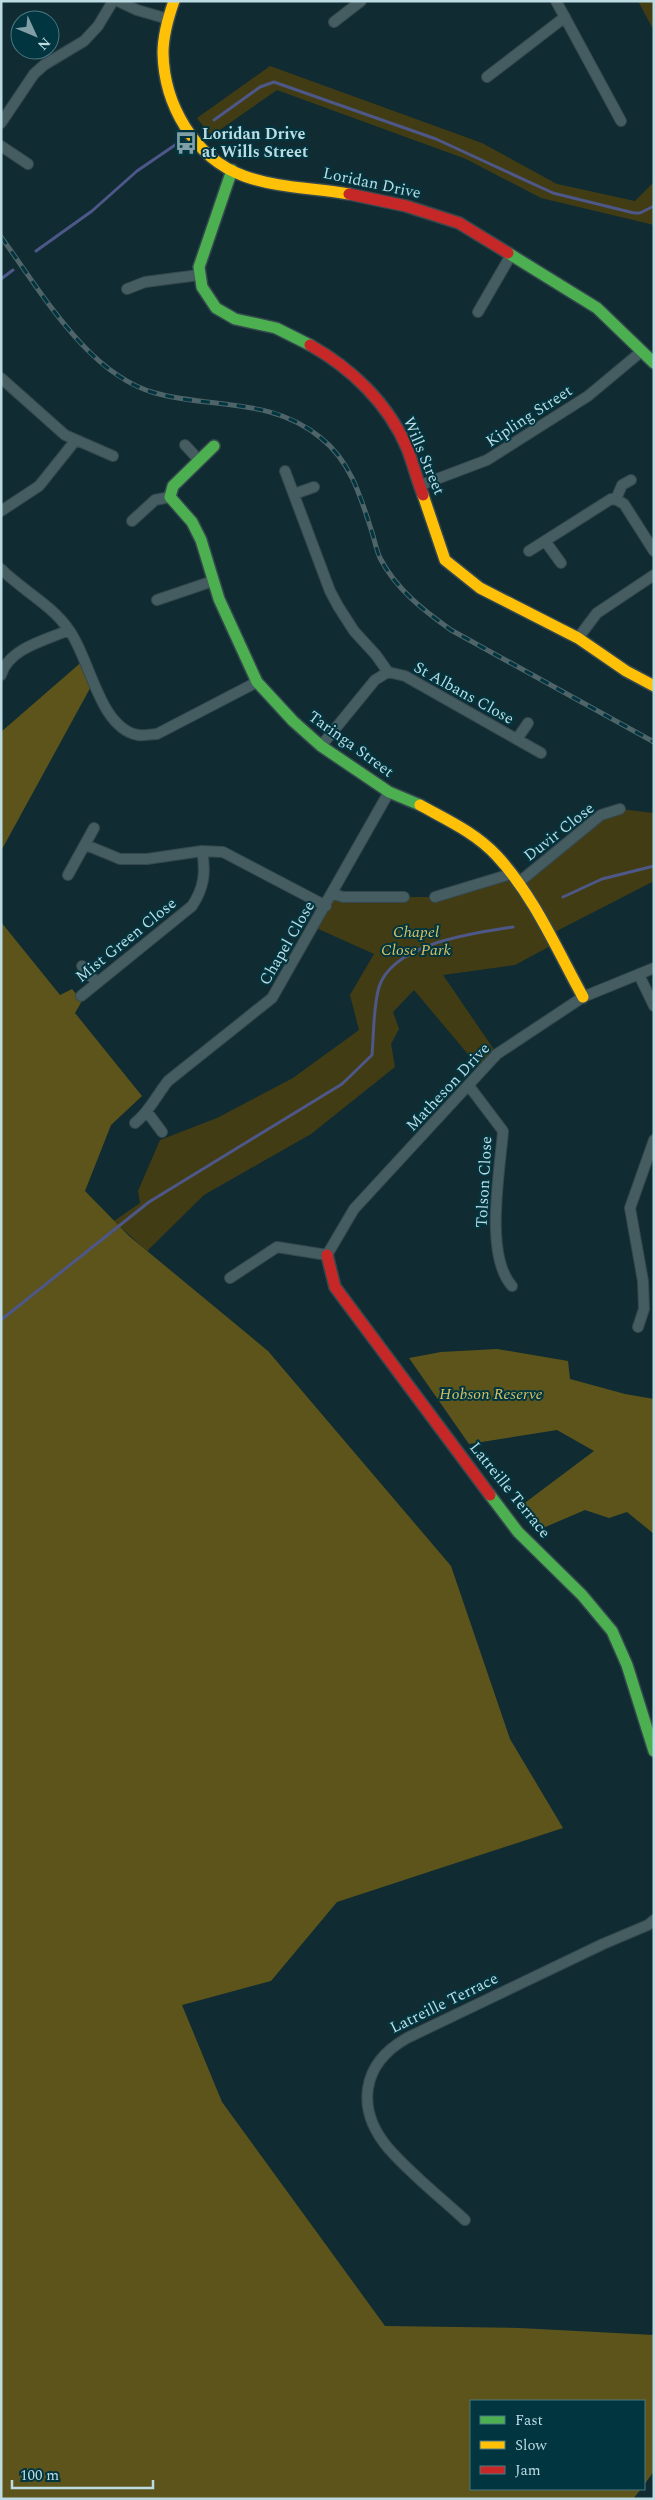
<svg xmlns="http://www.w3.org/2000/svg" width="655" height="2500" font-family="Spectral,serif">
<style>
.green{fill:#423c14}
.forest{fill:#5d541b}
.lines{fill:none;stroke-linecap:round;stroke-linejoin:round}
.stream{stroke:#4d5788;stroke-width:3}
.street-casing{stroke:#34484e;stroke-width:12}
.fast-casing{stroke:#34484e;stroke-width:14}
.slow-casing{stroke:#34484e;stroke-width:14}
.jam-casing{stroke:#34484e;stroke-width:14}
.street{stroke:#455c61;stroke-width:10}
.fast{stroke:#4caf50;stroke-width:11}
.slow{stroke:#ffc107;stroke-width:11}
.jam{stroke:#c62828;stroke-width:11}
.rail-casing{stroke:#4f6469;stroke-width:5}
.rail{stroke:#013641;stroke-width:3;stroke-dasharray:9;stroke-linecap:butt}
.labels{text-anchor:middle;dominant-baseline:central;stroke-width:4;stroke-linejoin:round;paint-order:stroke}
.poi-label{font-size:16px;font-weight:bold;fill:#bddbe3;stroke:#013641;text-anchor:start}
.street-label{font-size:16px;fill:#bddbe3;stroke:#013641}
.park-label{font-size:16px;font-style:italic;fill:#d6c064;stroke:#013641}
</style>
<rect width="100%" height="100%" fill="#102c32"/>
<path class="green" d="M 638,1 L 654,1 L 654,31 Z
M 270,66 L 482,143 L 557,184 L 635,201 L 654,182 L 654,225 L 541,198 L 466,159 L 277,90 L 211,136 L 197,118 Z
M 620,809 L 654,813 L 654,881 L 549,935 L 554,944 L 515,965 L 443,975 L 497,1054 L 483,1072 L 414,990 L 393,1012 L 399,1029 L 391,1044 L 395,1067 L 311,1134 L 204,1195 L 147,1251 L 114,1221 L 140,1203 L 138,1191 L 160,1140 L 217,1118 L 293,1078 L 359,1030 L 350,995 L 374,954 L 314,927 L 333,894 L 344,897 L 435,897 L 498,879 L 519,883 L 601,815 Z"/>
<path class="forest" d="M 85,659 L 94,681 L 1,851 L 1,732 Z
M 1,922 L 60,995 L 72,989 L 82,1001 L 75,1013 L 142,1096 L 111,1125 L 85,1191 L 129,1236 L 268,1351 L 451,1566 L 510,1739 L 563,1828 L 337,1902 L 271,1981 L 182,2005 L 222,2102 L 385,2326 L 519,2328 L 654,2335 L 654,2471 L 644,2485 L 644,2401 L 471,2401 L 471,2489 L 641,2489 L 633,2499 L 1,2499 Z
M 497,1349 L 568,1361 L 570,1379 L 625,1394 L 654,1399 L 654,1534 L 627,1512 L 609,1518 L 585,1510 L 543,1528 L 522,1505 L 594,1451 L 557,1430 L 469,1444 L 409,1358 L 441,1352 Z"/>
<g class="lines">
<path class="stream" d="M 214,120 L 260,87 L 274,82 L 436,139 L 553,193 L 634,213 L 640,213 L 654,206
M 36,251 L 92,211 L 137,171 L 178,143
M 1,279 L 13,270
M 563,897 L 602,879 L 654,866
M 1,1320 L 149,1202 L 342,1084 L 372,1055 C 374,1033 373,1008 379,987 C 393,943 475,933 513,927"/>
<defs>
<path id="street" d="M 118,1 L 137,10 L 168,19
M 556,1 L 621,121
M 334,22 L 361,1
M 487,77 L 565,17
M 1,123 L 34,74 L 44,65 L 84,41 L 98,26 L 113,1
M 1,146 L 28,164
M 127,289 L 145,282 L 199,275
M 478,312 L 511,255
M 1,378 L 65,435 L 113,456
M 185,445 L 199,460
M 285,471 L 330,591 L 338,606 L 354,631 L 376,655 L 388,672 L 405,676 L 541,753
M 421,485 L 487,460 L 588,396 L 642,351
M 294,494 L 314,487
M 616,499 L 622,485 L 631,480
M 1,511 L 39,486 L 75,441
M 132,521 L 155,500 L 170,497
M 545,541 L 561,563
M 529,551 L 611,499 L 617,500 L 624,504 L 654,551
M 1,569 C 22,590 52,605 69,630 C 90,658 99,728 138,735 C 144,736 151,734 157,734 L 257,682
M 157,600 L 213,581
M 578,638 L 597,613 L 654,575
M 1,675 C 9,648 46,640 69,630
M 517,739 L 528,723
M 321,746 L 375,680 L 388,672
M 86,845 L 120,859 L 147,859 L 202,851 L 223,852 L 326,906
M 68,875 L 94,828
M 518,883 L 601,815 L 620,809
M 333,894 L 343,897 L 404,897
M 435,897 L 511,874
M 82,966 L 97,983
M 639,975 L 654,1006
M 81,996 L 192,906 C 204,888 206,872 202,851
M 469,1086 L 503,1131 C 500,1171 484,1255 512,1286
M 148,1113 L 162,1132
M 135,1123 C 150,1111 156,1096 168,1081 L 272,998 L 389,792
M 230,1278 L 277,1247 L 327,1255 L 354,1209 L 497,1054 L 583,997 L 654,968
M 638,1327 L 644,1309 L 643,1281 L 630,1208 L 654,1140
M 465,2220 C 440,2197 412,2175 389,2149 C 355,2109 361,2064 407,2038 L 603,1944 L 648,1925 L 654,1920"/>
<path id="fast" d="M 232,170 L 199,267 L 202,287 L 216,308 L 235,319 L 276,328 L 310,345
M 508,253 L 597,308 L 654,363
M 214,446 L 173,486 L 170,497 L 192,522 L 201,540 L 219,599 L 257,682 L 293,721 L 321,746 L 389,792 L 420,805
M 490,1495 L 518,1532 L 582,1595 L 612,1631 L 627,1665 L 654,1751"/>
<path id="slow" d="M 174,1 C 168,18 163,35 163,53 C 164,104 194,158 244,176 C 277,188 315,188 349,194
M 423,495 L 445,560 L 480,588 L 578,638 L 626,671 L 654,686
M 420,805 C 447,820 476,833 497,856 C 534,896 557,950 583,997"/>
<path id="jam" d="M 349,194 L 406,206 L 459,223 L 508,253
M 310,345 C 351,368 388,403 407,448 C 413,463 417,480 423,495
M 327,1255 L 335,1287 L 490,1495"/>
</defs>
<use href="#street" class="street-casing"/>
<use href="#fast" class="fast-casing"/>
<use href="#slow" class="slow-casing"/>
<use href="#jam" class="jam-casing"/>
<use href="#street" class="street"/>
<use href="#fast" class="fast"/>
<use href="#slow" class="slow"/>
<use href="#jam" class="jam"/>
<defs>
<path id="rail" d="M 1,237 C 41,291 87,374 155,393 C 213,409 271,397 321,438 C 350,461 360,495 371,529 C 374,538 376,549 380,558 C 396,589 423,610 451,630 L 654,742"/>
</defs>
<use href="#rail" class="rail-casing"/>
<use href="#rail" class="rail"/>
</g>
<defs>
<symbol id="bus-bare" viewBox="-9 -9 18 18"><path d="M-5-6H5V4H4V6H2V4H-2V6H-4V4H-5ZM-3.5-4V0h7V-4ZM-3.5 1.2v1.5H-2V1.2ZM2 1.2v1.5H3.5V1.2Z" fill="#809ea5" stroke="#013641" stroke-width="2.5" paint-order="stroke"/></symbol>
</defs>
<g fill-rule="evenodd">
<use href="#bus-bare" x="170" y="127" width="32" height="32"/>
</g>
<g class="labels">
<g class="poi-label">
<text x="202" y="134">Loridan Drive<tspan x="202" dy="18">at Wills Street</tspan></text>
</g>
<g class="street-label">
<text transform="translate(372 183) rotate(12)">Loridan Drive</text>
<text transform="translate(529 416) rotate(-33)">Kipling Street</text>
<text transform="translate(424 456) rotate(67)">Wills Street</text>
<text transform="translate(464 693) rotate(29)">St Albans Close</text>
<text transform="translate(351 744) rotate(36)">Taringa Street</text>
<text transform="translate(559 832) rotate(-38)">Duvir Close</text>
<text transform="translate(126 940) rotate(-39)">Mist Green Close</text>
<text transform="translate(287 943) rotate(-60)">Chapel Close</text>
<text transform="translate(448 1087) rotate(-47)">Matheson Drive</text>
<text transform="translate(484 1182) rotate(-87)">Tolson Close</text>
<text transform="translate(510 1490) rotate(51)">Latreille Terrace</text>
<text transform="translate(444 2003) rotate(-26)">Latreille Terrace</text>
</g>
<g class="park-label">
<text x="416" y="932">Chapel<tspan x="416" dy="18">Close Park</tspan></text>
<text x="491" y="1394">Hobson Reserve</text>
</g>
</g>
<rect width="655" height="2500" fill="none" stroke="#bddbe3" stroke-width="5"/>
<rect x="470" y="2400" width="175" height="90" fill="#013641" stroke="#4c7882"/>
<rect x="480" y="2416" width="25" height="8" fill="#4caf50" stroke="#4c7882"/>
<text x="515" y="2425" font-size="15" fill="#bddbe3">Fast</text>
<rect x="480" y="2441" width="25" height="8" fill="#ffc107" stroke="#4c7882"/>
<text x="515" y="2450" font-size="15" fill="#bddbe3">Slow</text>
<rect x="480" y="2466" width="25" height="8" fill="#c62828" stroke="#4c7882"/>
<text x="515" y="2475" font-size="15" fill="#bddbe3">Jam</text>
<g transform="translate(35 35) rotate(134)"><circle r="24" fill="#013641" stroke="#4c7882"/>
<path d="M0-4L9 19L0 12L-9 19Z" fill="#809ea5"/>
<text y="-8" font-size="14" font-weight="bold" text-anchor="middle" fill="#bddbe3">N</text>
</g>
<path d="M12 2480v8h141v-8" fill="none" stroke="#bddbe3" stroke-width="2.5"/>
<text x="20" y="2480" font-size="15" fill="#bddbe3" stroke="#013641" stroke-width="4" paint-order="stroke">100 m</text>
</svg>
